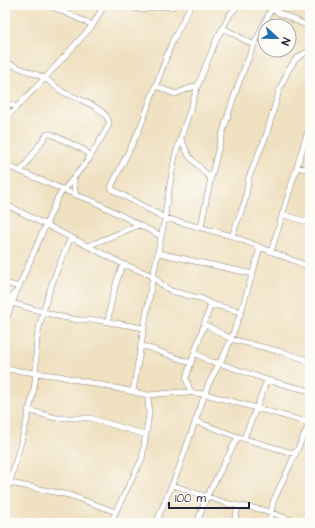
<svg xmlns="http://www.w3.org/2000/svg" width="315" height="528" font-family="'Architects Daughter',sans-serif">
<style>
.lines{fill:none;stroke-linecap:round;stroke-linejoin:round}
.minor-casing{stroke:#88817e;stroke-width:6}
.minor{stroke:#fff;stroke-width:5}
</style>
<rect width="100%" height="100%" fill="#fdfcf7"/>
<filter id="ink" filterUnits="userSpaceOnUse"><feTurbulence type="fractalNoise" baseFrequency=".025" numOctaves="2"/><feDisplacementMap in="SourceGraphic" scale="8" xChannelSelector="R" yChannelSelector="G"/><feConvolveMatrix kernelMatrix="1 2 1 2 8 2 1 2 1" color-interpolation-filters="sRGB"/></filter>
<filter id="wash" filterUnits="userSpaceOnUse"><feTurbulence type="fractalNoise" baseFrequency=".012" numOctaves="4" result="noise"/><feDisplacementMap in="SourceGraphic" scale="16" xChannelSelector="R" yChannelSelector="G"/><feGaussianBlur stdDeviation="0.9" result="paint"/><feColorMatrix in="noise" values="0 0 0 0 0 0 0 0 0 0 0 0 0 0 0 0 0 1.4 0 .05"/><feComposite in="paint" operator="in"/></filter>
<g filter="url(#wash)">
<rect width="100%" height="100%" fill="#efe0c0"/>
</g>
<g filter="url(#ink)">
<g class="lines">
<defs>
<path id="minor" d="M 48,5 L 93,25
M 124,5 L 142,10 L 158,6 L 173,7 L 175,5
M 191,5 L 172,42 L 140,128 L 111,187 L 113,190 L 165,218 L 232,236 L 310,267
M 262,5 L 310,27
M 223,28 L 254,45
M 5,62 L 45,78 L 5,119
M 156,86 L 175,94 L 198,85
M 5,102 L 16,107
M 181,139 L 189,156 L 210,178
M 89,159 L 109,125 C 111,109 75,98 63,92 C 57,88 51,83 45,78 L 93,25 L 104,5
M 5,165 L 76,195 L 95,202 L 161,236
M 297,167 L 310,170
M 74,179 L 74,186 L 76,195
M 5,204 L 123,264 L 153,276 L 161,284 L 171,291 L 203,299 L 211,304 L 241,312
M 282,214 L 310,223
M 201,227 C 212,166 229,102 254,45 C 259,33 266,21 271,9
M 232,236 L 245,201 L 249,177 L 266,136 L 280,88 L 289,69 L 296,59 L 305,53 L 310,52
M 88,246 L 139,225
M 271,252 L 310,124
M 158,253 L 253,274
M 5,283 L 19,287
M 5,303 L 15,293
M 12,303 L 61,317 L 79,320 L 97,320 L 144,328
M 108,322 C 110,301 115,284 123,264
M 5,323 L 16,293 L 58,197 L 89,159 L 88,154 L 84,150 L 51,134 L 47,134 L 21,171
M 204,324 L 231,339 L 282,352 L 310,361
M 141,345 L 191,363
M 195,353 L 211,362 L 219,363 L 267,380 L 310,391
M 5,369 L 59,376 L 148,395 L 181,392 L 205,394 L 310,423
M 133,391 L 153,276 L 165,218 L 166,207 L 175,156 L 198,85 L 217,38 L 231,13 L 239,5
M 191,393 L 186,378 L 211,304
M 28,410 L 56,418 L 90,418 L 146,435
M 195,421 L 238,437 L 296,454
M 244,438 L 256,409 L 267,380
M 10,483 L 69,495 L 116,512
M 172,485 L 229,504 L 264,510 L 288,519 L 306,523
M 5,491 L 10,483 C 18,449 30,416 35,382 C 37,368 35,354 37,339 C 43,304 56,270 71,238
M 110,523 L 142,459 L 149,414 L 148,395
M 156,523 L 179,468 L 208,385 L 226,351 L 231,339 L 241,312 L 260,248
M 197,523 L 206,498 L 238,437
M 234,523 L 238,507
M 269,523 L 273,502 L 310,422"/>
</defs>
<use href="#minor" class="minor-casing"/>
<use href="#minor" class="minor"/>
</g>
</g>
<rect width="315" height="528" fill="none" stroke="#fdfcf7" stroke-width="20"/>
<g transform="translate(277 38) rotate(112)"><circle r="19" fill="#fdfcf7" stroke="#a5a5ac"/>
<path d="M0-3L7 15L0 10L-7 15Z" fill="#1f6fb2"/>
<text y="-6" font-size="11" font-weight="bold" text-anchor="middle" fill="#22223b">N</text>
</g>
<path d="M169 502v6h80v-6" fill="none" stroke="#22223b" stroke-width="2"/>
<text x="175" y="502" font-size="12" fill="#22223b" stroke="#fdfcf7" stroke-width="3" paint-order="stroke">100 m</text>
</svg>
